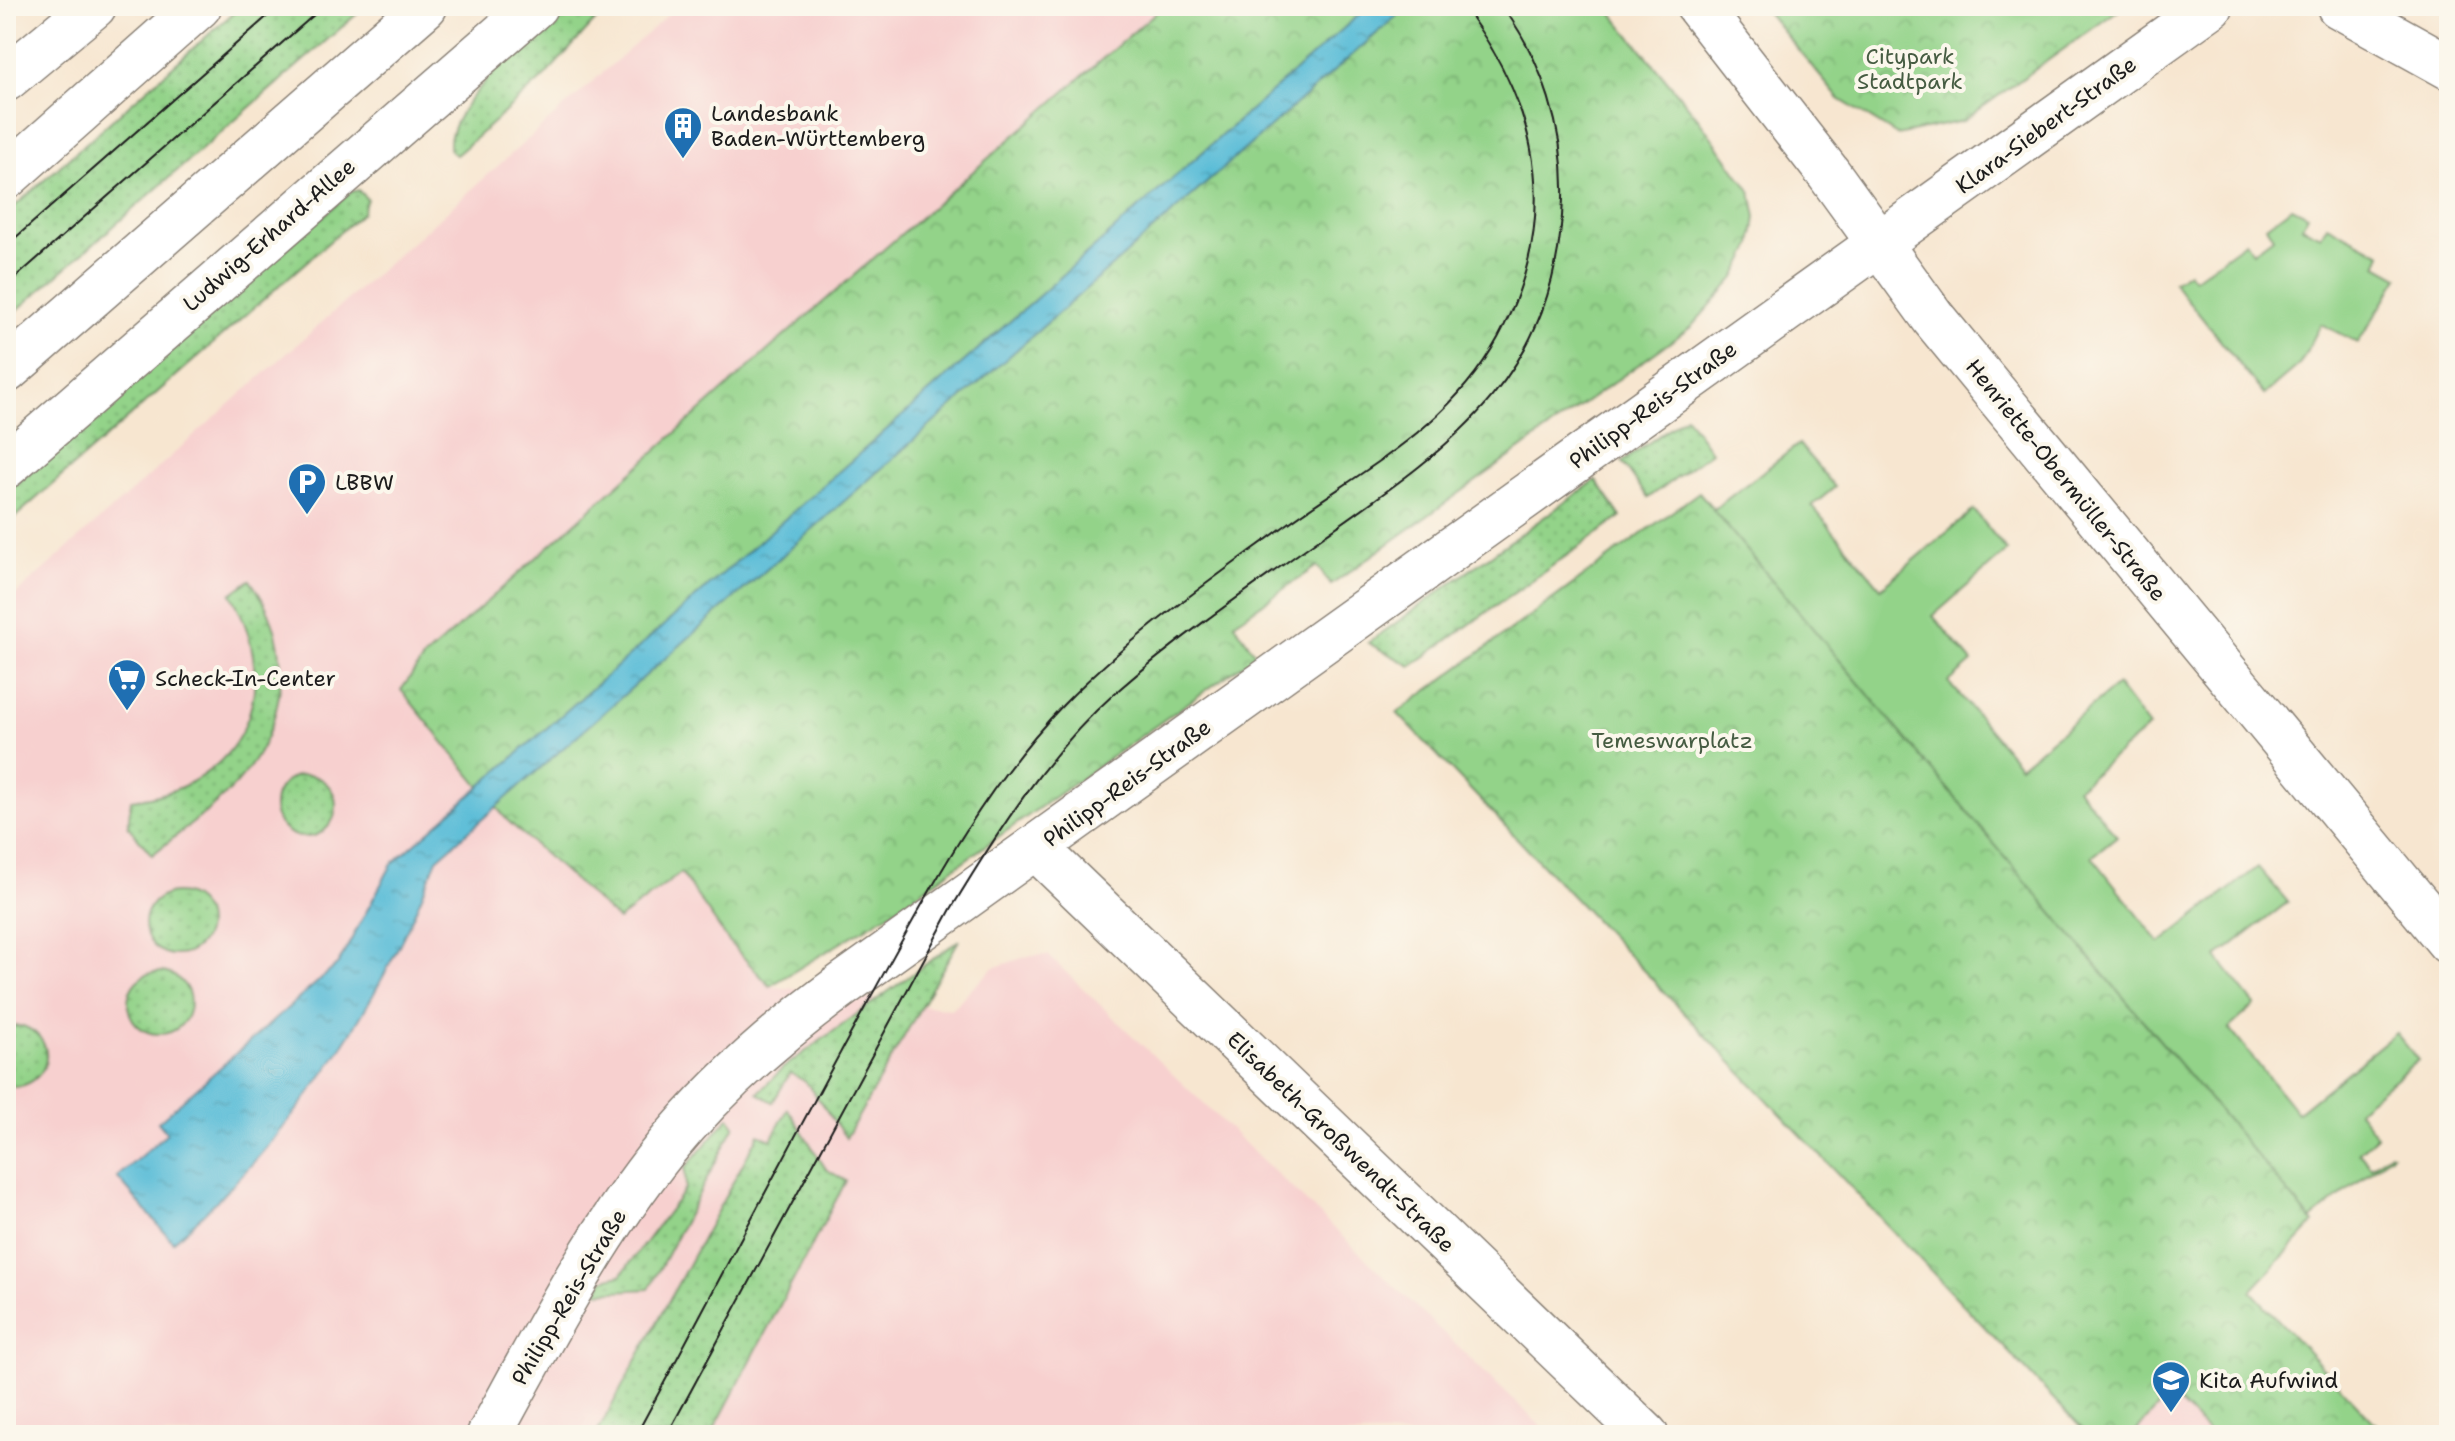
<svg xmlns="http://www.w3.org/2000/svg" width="2455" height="1441" font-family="'Shantell Sans',sans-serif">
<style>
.built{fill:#f7d0cf}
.grass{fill:url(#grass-dots);stroke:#587852;stroke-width:2}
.park{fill:url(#park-crowns);stroke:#587852;stroke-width:2}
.garden{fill:#93d389;stroke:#587852;stroke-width:2}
.water{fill:url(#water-ripples);stroke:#3a6c7a;stroke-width:2}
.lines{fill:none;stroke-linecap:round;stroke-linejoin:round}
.minor-casing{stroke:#8a8176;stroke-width:47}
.major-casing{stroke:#8a8176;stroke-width:47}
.minor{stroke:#fff;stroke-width:44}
.major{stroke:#fff;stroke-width:44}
.tram{stroke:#1c1c1c;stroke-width:2}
.labels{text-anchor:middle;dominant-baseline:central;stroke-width:8;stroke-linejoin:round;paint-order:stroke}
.park-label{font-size:22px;fill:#465c42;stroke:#fbf7ec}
.poi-label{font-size:22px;fill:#1c1c1c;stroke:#fbf7ec;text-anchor:start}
.street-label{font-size:22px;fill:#1c1c1c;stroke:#fbf7ec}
</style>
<defs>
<pattern id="grass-dots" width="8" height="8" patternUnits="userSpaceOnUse" patternTransform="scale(2)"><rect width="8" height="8" fill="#93d389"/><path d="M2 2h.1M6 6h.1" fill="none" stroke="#7eb576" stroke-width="1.8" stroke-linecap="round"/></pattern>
<pattern id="park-crowns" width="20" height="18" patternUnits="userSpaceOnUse" patternTransform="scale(2)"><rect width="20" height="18" fill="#93d389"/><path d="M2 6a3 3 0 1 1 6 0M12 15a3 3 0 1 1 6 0" fill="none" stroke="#7eb576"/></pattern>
<pattern id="water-ripples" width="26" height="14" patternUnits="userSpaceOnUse" patternTransform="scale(2)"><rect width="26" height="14" fill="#58bcd7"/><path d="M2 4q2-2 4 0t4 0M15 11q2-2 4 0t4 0" fill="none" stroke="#4ca1b8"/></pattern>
</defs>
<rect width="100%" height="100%" fill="#fbf7ec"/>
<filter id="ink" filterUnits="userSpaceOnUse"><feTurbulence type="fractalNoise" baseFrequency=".0125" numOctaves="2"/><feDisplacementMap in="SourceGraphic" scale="16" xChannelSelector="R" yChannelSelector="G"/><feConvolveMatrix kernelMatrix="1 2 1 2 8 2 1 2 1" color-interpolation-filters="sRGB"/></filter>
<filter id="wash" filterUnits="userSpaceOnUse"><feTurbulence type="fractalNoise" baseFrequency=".006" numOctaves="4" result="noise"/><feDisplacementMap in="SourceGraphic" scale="32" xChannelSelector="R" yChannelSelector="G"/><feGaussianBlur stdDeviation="1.8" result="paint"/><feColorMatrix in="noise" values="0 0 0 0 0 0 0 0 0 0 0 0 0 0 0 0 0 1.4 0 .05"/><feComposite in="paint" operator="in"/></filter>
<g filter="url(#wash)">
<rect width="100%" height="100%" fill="#f7e6d0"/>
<path class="built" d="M 678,6 L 1163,6 L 774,345 L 424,658 L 401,690 L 447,743 L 618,920 L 681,873 L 730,943 L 770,986 L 951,1009 L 993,968 L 1028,956 L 1048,955 L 1550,1435 L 6,1435 L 6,603 Z
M 2170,1393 L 2211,1435 L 2133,1435 Z"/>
<path class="grass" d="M 241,6 L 366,6 L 6,320 L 6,214 Z
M 564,6 L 609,6 L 542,79 L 461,151 L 456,155 L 451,152 C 438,112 537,31 564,6 Z
M 358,190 L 367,199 L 362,213 L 6,525 L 6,493 L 351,192 Z
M 1686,416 L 1711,452 L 1648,498 L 1622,462 Z
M 1596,480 L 1621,517 L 1411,666 L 1368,643 Z
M 250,580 C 297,643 288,726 237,783 C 212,810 180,832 152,855 L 128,826 L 131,800 C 244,787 285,690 231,594 Z
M274 806a31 31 0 1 1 62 0a31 31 0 1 1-62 0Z
M145 924a31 31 0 1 1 62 0a31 31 0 1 1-62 0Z
M 959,940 L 846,1138 L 806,1082 L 790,1073 L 773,1102 L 758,1093 L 783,1068 Z
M128 1003a31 31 0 1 1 62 0a31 31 0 1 1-62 0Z
M 23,1026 C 62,1041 48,1089 9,1087 L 6,1027 Z
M 788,1109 L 826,1169 L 846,1181 L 711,1435 L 596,1435 L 759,1134 L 771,1140 Z
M 729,1117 L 735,1125 L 649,1289 L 597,1292 L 604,1279 L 621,1275 L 686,1188 L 685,1168 Z"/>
<path class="park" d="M 1163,6 L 1606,6 L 1697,117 L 1751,192 L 1756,217 L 1752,245 L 1735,278 L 1691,327 L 1331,585 L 1317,566 L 1234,623 L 1256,655 L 893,911 L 770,986 L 730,943 L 681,873 L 618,920 L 507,820 L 401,690 L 424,658 L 774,345 Z
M 1762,6 L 2124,6 L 1963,121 L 1897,135 L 1839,99 Z
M 1699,492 L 2314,1223 L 2251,1291 L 2386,1435 L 2211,1435 L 2170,1394 L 2133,1435 L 2088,1435 L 1397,713 Z"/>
<path class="garden" d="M 2292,207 L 2308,215 L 2302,227 L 2321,236 L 2327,225 L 2382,254 L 2377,265 L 2399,277 L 2358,343 L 2321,324 L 2300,364 L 2264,395 L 2173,282 L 2188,272 L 2194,279 L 2245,242 L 2253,252 L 2273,237 L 2266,226 Z
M 1799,444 L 1835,487 L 1812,506 L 1881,588 L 1974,510 L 2007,551 L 1933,616 L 1972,662 L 1949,682 L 2020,766 L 2117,685 L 2149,727 L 2077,788 L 2117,836 L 2092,856 L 2160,943 L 2258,867 L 2288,902 L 2217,957 L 2255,1005 L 2229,1028 L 2297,1113 L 2396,1033 L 2418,1060 L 2357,1110 L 2377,1136 L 2359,1152 L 2371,1167 L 2390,1152 L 2392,1154 L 2311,1220 L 1713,510 Z"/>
<path class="water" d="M 1369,6 L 1395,6 L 1400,13 L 437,859 C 377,1012 296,1133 173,1242 L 117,1177 L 167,1133 L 158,1122 L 338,964 L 392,864 Z"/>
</g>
<g filter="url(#ink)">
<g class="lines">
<defs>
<path id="minor" d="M 1698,6 L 1829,174 L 1934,319 L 2449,942
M 2339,6 L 2449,67
M 1036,848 L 1646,1435
M 489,1435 C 543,1337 594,1237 665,1149 C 716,1086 778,1032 844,984 L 2211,6"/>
<path id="major" d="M 6,79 L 94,6
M 6,177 L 199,6
M 6,371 L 425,6
M 6,466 L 535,6"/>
</defs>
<use href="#minor" class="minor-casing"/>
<use href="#major" class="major-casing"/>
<use href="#minor" class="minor"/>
<use href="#major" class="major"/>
<path class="tram" d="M 6,246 L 279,6
M 6,286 L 324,6
M 636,1435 C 714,1291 789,1145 868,1002 C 926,897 980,791 1064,704 C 1130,636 1210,581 1286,525 C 1366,467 1448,429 1498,338 C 1561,221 1542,110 1463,6
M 667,1435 L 951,909 C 998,831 1047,754 1115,693 C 1179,637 1249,589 1318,540 C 1452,446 1556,378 1563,199 C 1565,132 1543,60 1502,6"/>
</g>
</g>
<defs>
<symbol id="building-pin" viewBox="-11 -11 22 30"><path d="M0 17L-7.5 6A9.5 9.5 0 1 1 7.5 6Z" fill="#1f6fb2" stroke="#fbf7ec"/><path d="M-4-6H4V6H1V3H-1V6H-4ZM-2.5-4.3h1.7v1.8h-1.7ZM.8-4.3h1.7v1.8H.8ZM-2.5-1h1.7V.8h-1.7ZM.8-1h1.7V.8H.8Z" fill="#fff"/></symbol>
<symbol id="parking-pin" viewBox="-11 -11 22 30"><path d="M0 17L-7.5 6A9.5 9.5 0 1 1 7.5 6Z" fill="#1f6fb2" stroke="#fbf7ec"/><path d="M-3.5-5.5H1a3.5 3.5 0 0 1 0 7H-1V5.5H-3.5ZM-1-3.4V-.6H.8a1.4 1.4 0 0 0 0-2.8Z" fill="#fff"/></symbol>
<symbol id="supermarket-pin" viewBox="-11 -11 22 30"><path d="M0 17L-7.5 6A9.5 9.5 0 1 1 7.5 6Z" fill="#1f6fb2" stroke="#fbf7ec"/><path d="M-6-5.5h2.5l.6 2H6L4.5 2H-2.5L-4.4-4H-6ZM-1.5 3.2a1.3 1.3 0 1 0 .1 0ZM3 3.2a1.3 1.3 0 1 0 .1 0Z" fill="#fff"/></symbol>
<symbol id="school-pin" viewBox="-11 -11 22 30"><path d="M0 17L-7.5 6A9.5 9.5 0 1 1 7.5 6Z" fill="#1f6fb2" stroke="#fbf7ec"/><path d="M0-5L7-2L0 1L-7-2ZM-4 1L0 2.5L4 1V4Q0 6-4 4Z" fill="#fff"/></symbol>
</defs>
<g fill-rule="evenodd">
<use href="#building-pin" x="661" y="104" width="44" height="60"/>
<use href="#parking-pin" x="285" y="460" width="44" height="60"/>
<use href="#supermarket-pin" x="105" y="656" width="44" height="60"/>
<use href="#school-pin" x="2149" y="1358" width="44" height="60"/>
</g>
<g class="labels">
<g class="park-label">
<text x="1910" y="56">Citypark<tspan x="1910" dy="25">Stadtpark</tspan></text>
<text x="1672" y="740">Temeswarplatz</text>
</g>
<g class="poi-label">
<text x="711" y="113">Landesbank<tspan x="711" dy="25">Baden-Württemberg</tspan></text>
<text x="335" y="482">LBBW</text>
<text x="155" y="678">Scheck-In-Center</text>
<text x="2199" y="1380">Kita Aufwind</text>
</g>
<g class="street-label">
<text transform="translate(2046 125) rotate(-36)">Klara-Siebert-Straße</text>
<text transform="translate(269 235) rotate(-41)">Ludwig-Erhard-Allee</text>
<text transform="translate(1653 405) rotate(-36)">Philipp-Reis-Straße</text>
<text transform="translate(2066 480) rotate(51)">Henriette-Obermüller-Straße</text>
<text transform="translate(1127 783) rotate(-36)">Philipp-Reis-Straße</text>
<text transform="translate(1341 1142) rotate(44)">Elisabeth-Großwendt-Straße</text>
<text transform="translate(569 1297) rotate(-59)">Philipp-Reis-Straße</text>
</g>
</g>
<rect width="2455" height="1441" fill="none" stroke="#fbf7ec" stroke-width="32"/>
</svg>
